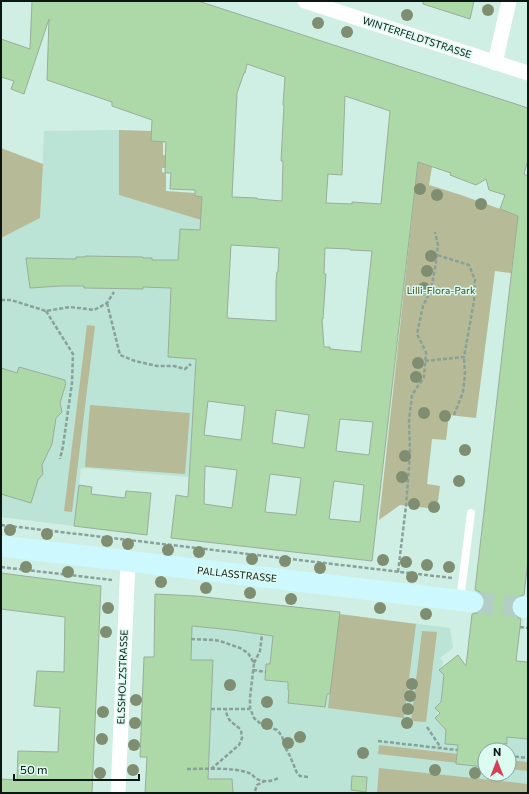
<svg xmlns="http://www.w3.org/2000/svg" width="529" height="794" font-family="Commissioner,sans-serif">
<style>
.built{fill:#bbe3d6;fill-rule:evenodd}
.green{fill:#b7ba97}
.building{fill:#add8a8;stroke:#9bad99;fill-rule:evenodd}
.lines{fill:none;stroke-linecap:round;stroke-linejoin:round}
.secondary-tunnel{stroke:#b2cec5;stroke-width:21;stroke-dasharray:21 10;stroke-linecap:butt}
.path{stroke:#89a19a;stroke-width:2.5;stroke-dasharray:4 2;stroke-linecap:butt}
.lane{stroke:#fff;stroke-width:8}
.street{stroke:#fff;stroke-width:15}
.secondary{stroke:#cdf9fe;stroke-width:21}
.tree{fill:#7f8e70}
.labels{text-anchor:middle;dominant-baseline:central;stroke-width:3;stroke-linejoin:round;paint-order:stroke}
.street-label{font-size:10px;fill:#0c1714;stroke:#dcfbf1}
.park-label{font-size:10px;fill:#3e3f11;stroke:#dcfbf1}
</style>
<rect width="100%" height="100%" fill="#cfeee4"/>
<path class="built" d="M 119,130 L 119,195 L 201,220 L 195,359 L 195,372 L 189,477 L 81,468 L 74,526 L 1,517 L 1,238 L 40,218 L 44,131 Z
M 155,594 L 196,596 L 340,612 L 340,614 L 450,628 L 453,648 L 440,658 L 443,661 L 442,667 L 439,670 L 444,675 L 441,702 L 435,708 L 438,710 L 437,716 L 435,718 L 445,729 L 446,728 L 496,736 L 528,739 L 528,793 L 145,793 L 147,758 L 140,757 L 144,657 L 154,657 ZM 485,750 L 509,750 L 509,774 L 485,774 Z"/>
<path class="green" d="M 119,130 L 152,131 L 163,142 L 163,155 L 165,155 L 165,168 L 162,168 L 162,172 L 166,173 L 166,191 L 195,193 L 195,196 L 202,196 L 201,220 L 119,195 Z
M 1,148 L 43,164 L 40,218 L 1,238 Z
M 418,162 L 432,167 L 429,185 L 461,195 L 528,219 L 517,224 L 511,273 L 495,271 L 476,418 L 449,415 L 446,440 L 432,439 L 427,484 L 440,486 L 437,509 L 400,505 L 379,520 Z
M 87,325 L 95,326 L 72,512 L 64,511 Z
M 90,405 L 190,413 L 185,474 L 85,467 Z
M 339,614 L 416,624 L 404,718 L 328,708 Z
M 422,631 L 437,632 L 426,722 L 411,721 Z
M 379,745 L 485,757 L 485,766 L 378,754 Z
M 509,760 L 528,762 L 528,771 L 509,769 Z
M 379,768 L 528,784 L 528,793 L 377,793 Z"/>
<path class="building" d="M 32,1 L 198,1 L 528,108 L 528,160 L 524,174 L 528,176 L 528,561 L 524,595 L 517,597 L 512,601 L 511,607 L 513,613 L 517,617 L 521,619 L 516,661 L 528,662 L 528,739 L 507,737 L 507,744 L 504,743 L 503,750 L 485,750 L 485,767 L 456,764 L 458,745 L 445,744 L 446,730 L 435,718 L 440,713 L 435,708 L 441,702 L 444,675 L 439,670 L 458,655 L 466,666 L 472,614 L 478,613 L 482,609 L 485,604 L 484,597 L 480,592 L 475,590 L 518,216 L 500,209 L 505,195 L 489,190 L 486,179 L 476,185 L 450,175 L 451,173 L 418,162 L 372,561 L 171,538 L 176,495 L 188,497 L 196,359 L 168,357 L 171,288 L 143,287 L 143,289 L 84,288 L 84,286 L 60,286 L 30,288 L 26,258 L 76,259 L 76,257 L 85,257 L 85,256 L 143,257 L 143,258 L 152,258 L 152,260 L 178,260 L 180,229 L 200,230 L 202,197 L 195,196 L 195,190 L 170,189 L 171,173 L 165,173 L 166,142 L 151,141 L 152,120 L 112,106 L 112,102 L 47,80 L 49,19 L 24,94 L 11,89 L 14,81 L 1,77 L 1,39 L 30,49 ZM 247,64 L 285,77 L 283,105 L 284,105 L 281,161 L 283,161 L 282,201 L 257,199 L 257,198 L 232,197 L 237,93 L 244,73 L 245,73 ZM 345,96 L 390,111 L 381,204 L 352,202 L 352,204 L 326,203 L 328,174 L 342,175 ZM 231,245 L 279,248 L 278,272 L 277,272 L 276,281 L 276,321 L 227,318 ZM 325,248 L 350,249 L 350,250 L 372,251 L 361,352 L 330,349 L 330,347 L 324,347 L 322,319 L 323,319 L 326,274 L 324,274 ZM 208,401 L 245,406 L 241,440 L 204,435 ZM 276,410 L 309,415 L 304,448 L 272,443 ZM 340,419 L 373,422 L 369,455 L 336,451 ZM 205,466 L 237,470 L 232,508 L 204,504 ZM 270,474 L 301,478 L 296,515 L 265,512 ZM 334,481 L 364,485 L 360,522 L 329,519 Z
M 423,1 L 474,1 L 470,19 L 423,4 Z
M 19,367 L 65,380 L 65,382 L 66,383 L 60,403 L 62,412 L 56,418 L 52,444 L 42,465 L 43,474 L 38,480 L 31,503 L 1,494 L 1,368 L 17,373 Z
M 79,485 L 92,487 L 91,494 L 125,498 L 126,491 L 151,493 L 147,535 L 74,526 Z
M 1,573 L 101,586 L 92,793 L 1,793 L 1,779 L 17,780 L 18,751 L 58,752 L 60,708 L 34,706 L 37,671 L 64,672 L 65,617 L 1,609 Z
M 155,594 L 196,596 L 340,612 L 330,694 L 327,694 L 325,707 L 288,703 L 289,690 L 288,690 L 288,682 L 265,680 L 266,664 L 270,664 L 273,636 L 232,630 L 192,626 L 191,660 L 213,660 L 208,779 L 232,779 L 233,793 L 145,793 L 147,757 L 140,757 L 144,657 L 154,657 Z
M 352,776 L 367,777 L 366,792 L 351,790 Z"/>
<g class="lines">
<path class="secondary-tunnel" d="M 473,602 L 523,607"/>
<path class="path" d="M 1,300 L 11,300 L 46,311 L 70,307 L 94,310 L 107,303 L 114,292
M 107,303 L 120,355 L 135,361 L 157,366 L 174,366 L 185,369 L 191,364
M 46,311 L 73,354 L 72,383 L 63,446 L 60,459
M 425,361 L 464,357 L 474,301 L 475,280 L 469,265 L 437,255
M 454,415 L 463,392 L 465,375 L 464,357
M 1,525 L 452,578
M 1,567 L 112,580
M 398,572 L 406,506 L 410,453 L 409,421 L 412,395 L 424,377 L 426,352 L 417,334 L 423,306 L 431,290 L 436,262 L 438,245 L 435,232
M 520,627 L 528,628
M 191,639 L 213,640 L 220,641 L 240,648 L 248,653 L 254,663 L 250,698 L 250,708 L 254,718 L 262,725 L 277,730 L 282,736 L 285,747 L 290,756 L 297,773 L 300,776 L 308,777
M 254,663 L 260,651 L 262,635
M 253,670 L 266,672
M 211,709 L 250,709
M 427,727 L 441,748
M 378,741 L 457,750
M 509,756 L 528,758
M 187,769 C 204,769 233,767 249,773 C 252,774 254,777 257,779 C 263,782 272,782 278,778
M 211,769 L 239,745 L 242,738 L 241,730 C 232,721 227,722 226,709
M 255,791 L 257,785 L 265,781"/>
<path class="lane" d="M 460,600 L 471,513"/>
<path class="street" d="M 305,1 L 528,73
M 495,63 L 509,1
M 118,793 L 128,561"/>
<path class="secondary" d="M 1,546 L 473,602
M 523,607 L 528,607"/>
</g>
<g class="tree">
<circle cx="488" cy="10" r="6"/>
<circle cx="407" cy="15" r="6"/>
<circle cx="318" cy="23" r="6"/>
<circle cx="347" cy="32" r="6"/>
<circle cx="420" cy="189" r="6"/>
<circle cx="437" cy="195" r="6"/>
<circle cx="481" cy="204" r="6"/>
<circle cx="431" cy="256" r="6"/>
<circle cx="427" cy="271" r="6"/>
<circle cx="424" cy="288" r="6"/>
<circle cx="418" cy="363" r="6"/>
<circle cx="416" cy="377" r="6"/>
<circle cx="424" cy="413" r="6"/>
<circle cx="445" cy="416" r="6"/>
<circle cx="465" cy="450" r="6"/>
<circle cx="405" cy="456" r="6"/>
<circle cx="402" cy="477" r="6"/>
<circle cx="459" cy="481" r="6"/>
<circle cx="414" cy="504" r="6"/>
<circle cx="434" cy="507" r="6"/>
<circle cx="10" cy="530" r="6"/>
<circle cx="47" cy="534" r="6"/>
<circle cx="107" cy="541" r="6"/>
<circle cx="128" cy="544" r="6"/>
<circle cx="168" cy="550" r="6"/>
<circle cx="199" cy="552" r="6"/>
<circle cx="252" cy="559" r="6"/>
<circle cx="383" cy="560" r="6"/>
<circle cx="285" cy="561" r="6"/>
<circle cx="406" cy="562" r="6"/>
<circle cx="427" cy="565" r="6"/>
<circle cx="26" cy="567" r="6"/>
<circle cx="449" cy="567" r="6"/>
<circle cx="320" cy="568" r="6"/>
<circle cx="68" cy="572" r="6"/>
<circle cx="412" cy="577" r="6"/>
<circle cx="161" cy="582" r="6"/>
<circle cx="206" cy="588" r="6"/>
<circle cx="250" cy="593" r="6"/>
<circle cx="291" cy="599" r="6"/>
<circle cx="108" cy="608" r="6"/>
<circle cx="380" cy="608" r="6"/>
<circle cx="426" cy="614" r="6"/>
<circle cx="106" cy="632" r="6"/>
<circle cx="412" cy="684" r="6"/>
<circle cx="230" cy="685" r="6"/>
<circle cx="410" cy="696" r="6"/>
<circle cx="136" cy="700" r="6"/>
<circle cx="267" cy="702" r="6"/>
<circle cx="408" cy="709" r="6"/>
<circle cx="103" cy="712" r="6"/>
<circle cx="135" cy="723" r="6"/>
<circle cx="407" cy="723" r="6"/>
<circle cx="267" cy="724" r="6"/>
<circle cx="300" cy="737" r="6"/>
<circle cx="102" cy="739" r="6"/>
<circle cx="288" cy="743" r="6"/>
<circle cx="134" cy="745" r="6"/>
<circle cx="363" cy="753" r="6"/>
<circle cx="133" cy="770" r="6"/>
<circle cx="435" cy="770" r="6"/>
<circle cx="100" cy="773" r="6"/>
<circle cx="475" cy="773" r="6"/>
</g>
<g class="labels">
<g class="street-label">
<text transform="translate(417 37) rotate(18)">WINTERFELDTSTRASSE</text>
<text transform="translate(237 574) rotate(6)">PALLASSTRASSE</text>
<text transform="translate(122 677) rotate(-88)">ELSSHOLZSTRASSE</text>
</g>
<g class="park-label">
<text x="441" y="290">Lilli-Flora-Park</text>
</g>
</g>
<rect width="529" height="794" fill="none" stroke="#0c1714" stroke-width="4"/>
<g transform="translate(497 762)"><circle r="19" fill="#dcfbf1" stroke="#89a099"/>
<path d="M0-3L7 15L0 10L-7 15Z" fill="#d24158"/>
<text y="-6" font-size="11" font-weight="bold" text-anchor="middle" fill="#0c1714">N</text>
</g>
<path d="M14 774v6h125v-6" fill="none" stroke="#0c1714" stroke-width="2"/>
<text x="20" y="774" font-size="12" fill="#0c1714" stroke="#dcfbf1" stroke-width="3" paint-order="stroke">50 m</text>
</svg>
